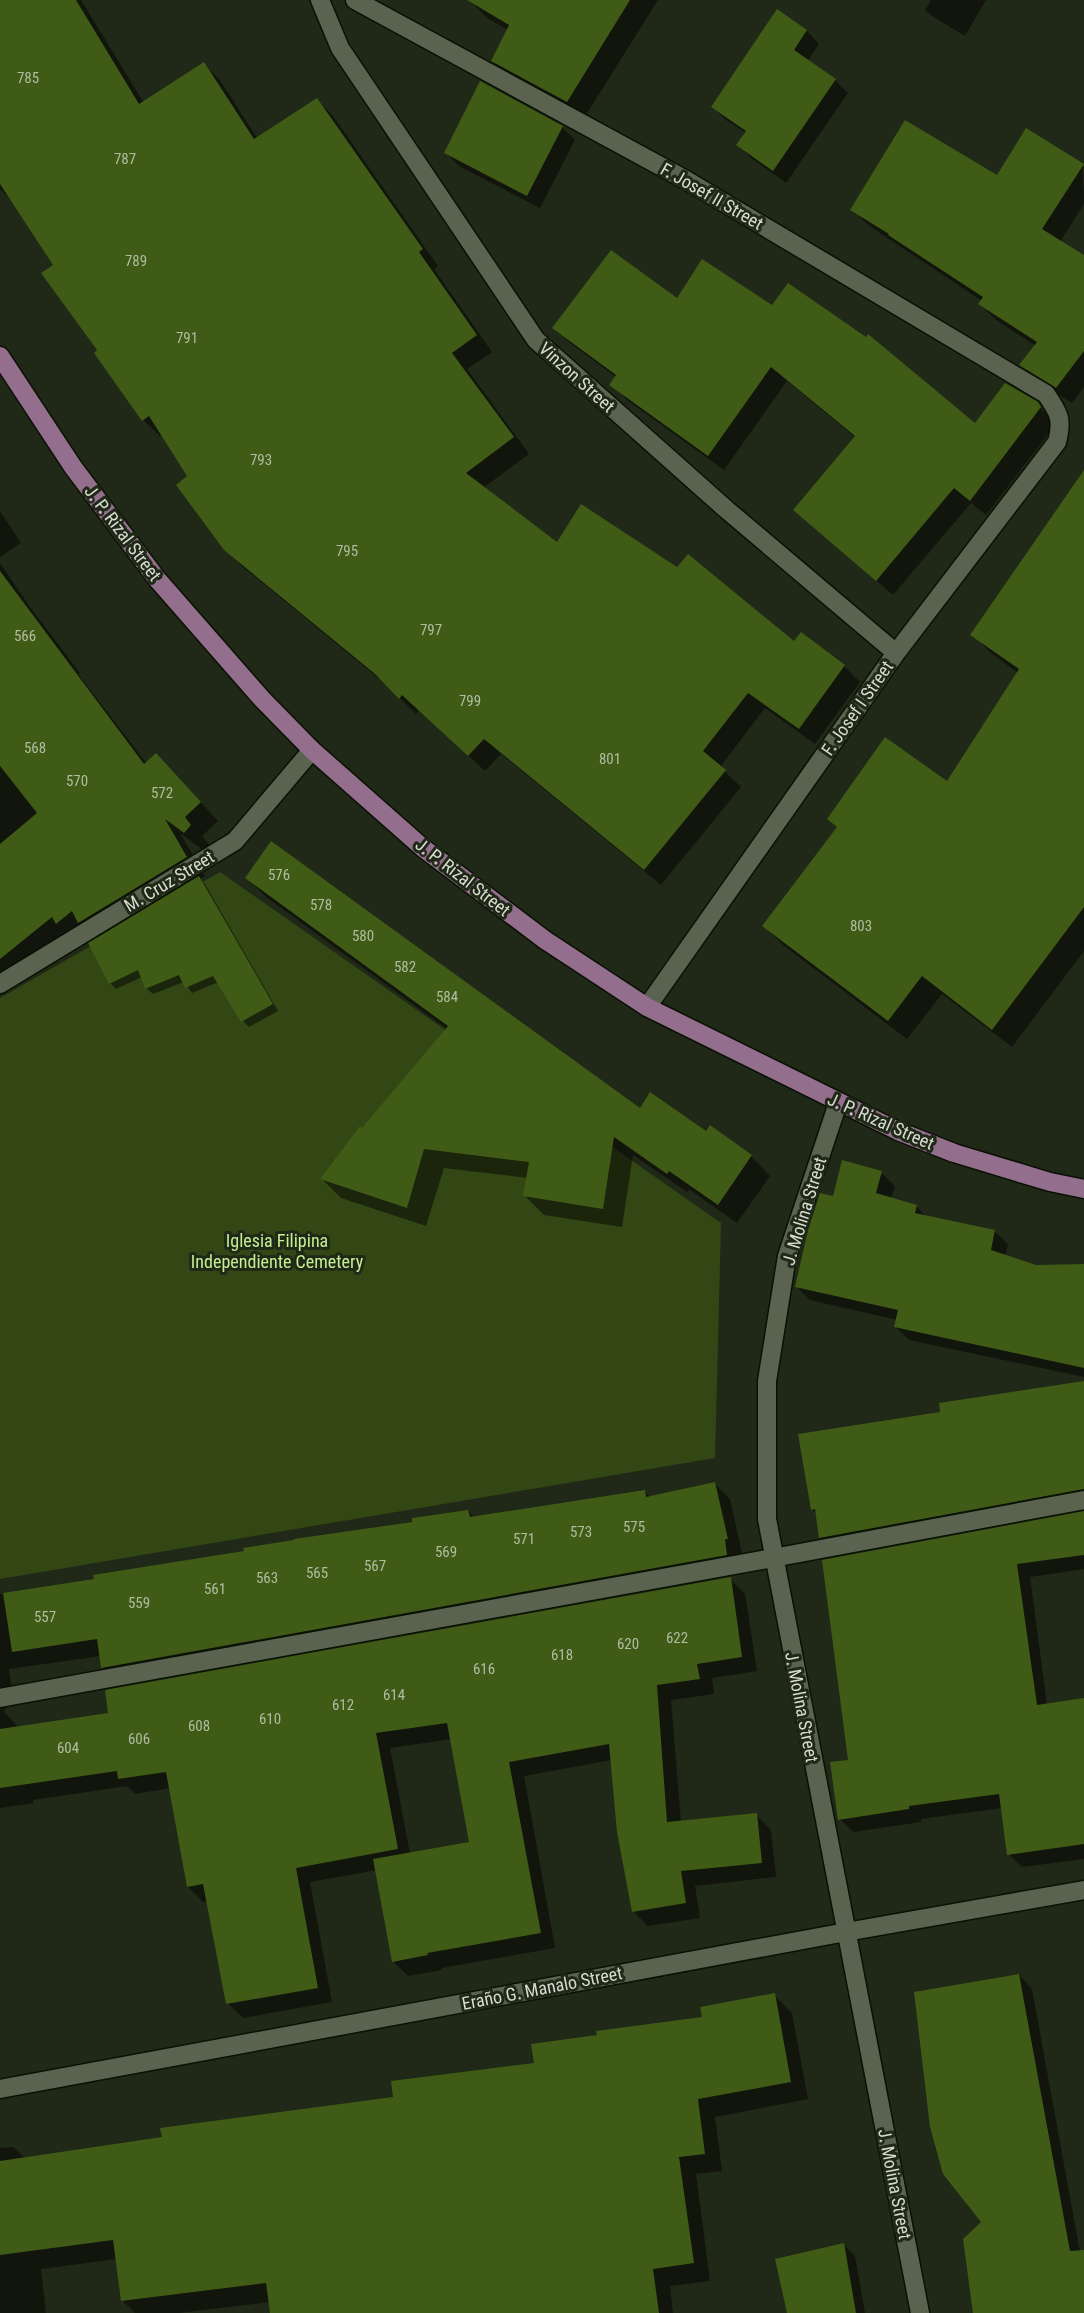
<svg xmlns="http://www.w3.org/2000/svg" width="1084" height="2313" font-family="'Roboto Condensed',sans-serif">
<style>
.green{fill:#334715}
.shadow{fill:#0007;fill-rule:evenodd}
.building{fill:#405b16}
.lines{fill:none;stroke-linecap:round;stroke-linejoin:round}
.street-casing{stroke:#0a1103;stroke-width:21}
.secondary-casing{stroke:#0a1103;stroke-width:21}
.primary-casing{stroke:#0a1103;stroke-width:21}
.street{stroke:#5a6350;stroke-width:18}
.secondary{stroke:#5a6350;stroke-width:18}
.primary{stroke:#936e8d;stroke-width:18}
.labels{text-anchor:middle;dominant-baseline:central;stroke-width:6;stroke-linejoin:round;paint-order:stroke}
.number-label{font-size:15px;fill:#b1bca2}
.street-label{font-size:18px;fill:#d7dcd1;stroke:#202817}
.park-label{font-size:18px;fill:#c5ef90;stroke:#202817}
</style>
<rect width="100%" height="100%" fill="#202817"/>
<path class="green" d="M 220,872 L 721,1223 L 715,1458 L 0,1579 L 0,998 Z"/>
<path class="shadow" d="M 0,0 L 81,0 L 144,103 L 204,64 L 220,80 L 257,138 L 317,100 L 333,116 L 438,266 L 434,269 L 492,352 L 467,369 L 529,454 L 483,488 L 557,544 L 795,643 L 844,666 L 860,682 L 815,744 L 765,708 L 720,767 L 741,787 L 661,885 L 501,754 L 485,771 L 419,710 L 416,714 L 389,687 L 243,567 L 226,550 L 189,477 L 162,434 L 160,436 L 143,420 L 99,351 L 55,266 L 13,202 L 0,189 Z
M 470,0 L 658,0 L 584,118 L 510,78 L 492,61 L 508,30 L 487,18 Z
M 931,0 L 986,0 L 965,36 L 932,16 L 925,10 Z
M 778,11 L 807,31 L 819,44 L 807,62 L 835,80 L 848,93 L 786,183 L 751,158 L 738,145 L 746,133 L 726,120 L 713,107 Z
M 562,127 L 575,140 L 540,208 L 459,166 L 446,153 Z
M 1083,165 L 1084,204 L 1060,242 L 1084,257 L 1084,387 L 1072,403 L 1037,381 L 1021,365 L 1036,346 L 996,320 L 980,304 L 982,301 L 868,225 L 852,209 L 998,177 Z
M 677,300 L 773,307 L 975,425 L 1037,404 L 1056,424 L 986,515 L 971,503 L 893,595 L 795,510 L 856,438 L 787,381 L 724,470 L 627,400 L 611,384 L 616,377 L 570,343 L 554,328 Z
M 1084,477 L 1084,951 L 1012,1047 L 942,994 L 907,1039 L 783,945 L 764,926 L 838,828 L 829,819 L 948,783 L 1018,673 L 991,653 L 972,634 Z
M 0,511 L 21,543 L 0,557 Z
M 0,563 L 30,607 L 80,673 L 78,674 L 147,764 L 175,774 L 218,821 L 202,836 L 209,845 L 203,850 L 180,833 L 205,876 L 200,879 L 205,884 L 278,1011 L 249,1027 L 243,1021 L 219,982 L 192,993 L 184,982 L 153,994 L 146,988 L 142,977 L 116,989 L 110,983 L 97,940 L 89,932 L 0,986 Z
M 247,878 L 640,1110 L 707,1133 L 751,1156 L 770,1176 L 737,1223 L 689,1189 L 687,1192 L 633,1155 L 622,1227 L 544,1215 L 524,1195 L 528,1178 L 444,1168 L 426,1226 L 341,1198 L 322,1179 L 447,1029 L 266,897 Z
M 881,1173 L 895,1186 L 891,1199 L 916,1206 L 927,1217 L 994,1231 L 1008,1244 L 1005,1256 L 1036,1266 L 1084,1266 L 1084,1377 L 909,1340 L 896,1327 L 898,1320 L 810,1300 L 797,1287 L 834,1197 Z
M 1084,1382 L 1084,1504 L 833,1551 L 820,1537 L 817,1514 L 812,1509 L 942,1413 Z
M 715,1484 L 730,1499 L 742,1553 L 739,1554 L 742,1570 L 118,1683 L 103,1668 L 101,1656 L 9,1669 L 14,1702 L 7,1705 L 4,1712 L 18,1727 L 110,1714 L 730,1579 L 745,1594 L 757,1671 L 712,1678 L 714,1694 L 671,1700 L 681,1822 L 756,1815 L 771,1830 L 776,1877 L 695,1886 L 700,1918 L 648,1926 L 633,1911 L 612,1760 L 524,1776 L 555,1948 L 442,1968 L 442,1970 L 408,1976 L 393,1961 L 377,1870 L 310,1882 L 332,2002 L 243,2018 L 228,2003 L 208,1901 L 203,1902 L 188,1887 L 170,1788 L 135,1794 L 127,1786 L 33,1800 L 34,1803 L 0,1808 L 0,1594 L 96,1581 L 468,1511 L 474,1518 L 645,1492 L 651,1498 ZM 452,1739 L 471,1843 L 410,1854 L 390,1748 Z
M 1084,1513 L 1084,1569 L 1030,1577 L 1047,1705 L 1084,1700 L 1084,1859 L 1022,1867 L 1009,1854 L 1002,1808 L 921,1819 L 921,1822 L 853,1832 L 840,1819 L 850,1761 L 823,1562 Z
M 1019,1975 L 1032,1989 L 1080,2252 L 1084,2251 L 1084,2313 L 975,2313 L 983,2222 Z
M 774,1995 L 792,2013 L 808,2099 L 715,2117 L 722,2171 L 696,2174 L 710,2281 L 670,2286 L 673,2313 L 271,2313 L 270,2302 L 178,2313 L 135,2313 L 122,2300 L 117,2259 L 41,2269 L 46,2313 L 0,2313 L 0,2148 L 13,2147 L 26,2159 L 163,2138 L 395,2099 L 535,2064 L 703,2019 Z
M 844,2245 L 855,2256 L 865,2313 L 789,2313 Z"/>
<path class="building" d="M 0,0 L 76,0 L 139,104 L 204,62 L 254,139 L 317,98 L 423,249 L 419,252 L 477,335 L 452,353 L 514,437 L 466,473 L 557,542 L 581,504 L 677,567 L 688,554 L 794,641 L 801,632 L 845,665 L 799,729 L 748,693 L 703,751 L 726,770 L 644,870 L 484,739 L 468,756 L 402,695 L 399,699 L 375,674 L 224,550 L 176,485 L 187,476 L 149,416 L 142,421 L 94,353 L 97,350 L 41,273 L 53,265 L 0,184 Z
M 467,0 L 630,0 L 567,102 L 491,61 L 509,25 Z
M 777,9 L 807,30 L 794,50 L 836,79 L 773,171 L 736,145 L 746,131 L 711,107 Z
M 480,81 L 563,126 L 527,196 L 444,153 Z
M 905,120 L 997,175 L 1026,128 L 1084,164 L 1042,229 L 1084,255 L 1084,351 L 1056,388 L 1019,365 L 1037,342 L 978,304 L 983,297 L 888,235 L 889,234 L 850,210 Z
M 611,250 L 677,298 L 702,259 L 772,305 L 788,283 L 866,337 L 868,334 L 975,423 L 1005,383 L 1038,402 L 1041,407 L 970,501 L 954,488 L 876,581 L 793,510 L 855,436 L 771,367 L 708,456 L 609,385 L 616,375 L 552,328 Z
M 1084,470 L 1084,907 L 992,1030 L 922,976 L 888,1021 L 762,926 L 837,827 L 827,819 L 885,737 L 947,781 L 1019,669 L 970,635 Z
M 0,571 L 144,764 L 156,753 L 201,802 L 185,817 L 191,825 L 184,833 L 165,819 L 187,857 L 78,923 L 72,911 L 56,924 L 52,917 L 0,959 L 0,844 L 37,813 L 0,766 Z
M 271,841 L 640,1108 L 650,1092 L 706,1131 L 710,1125 L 752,1155 L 718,1205 L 669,1171 L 667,1174 L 614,1137 L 603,1209 L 523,1196 L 529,1162 L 424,1149 L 407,1208 L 320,1179 L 360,1126 L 362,1128 L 448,1026 L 245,878 Z
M 199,876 L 273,1004 L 241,1022 L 213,976 L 185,988 L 179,975 L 145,989 L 138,970 L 109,984 L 88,943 Z
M 842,1160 L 882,1171 L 876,1193 L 917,1205 L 915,1213 L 995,1230 L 991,1250 L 1036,1265 L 1084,1264 L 1084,1368 L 894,1327 L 898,1310 L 795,1287 L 808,1230 L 820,1193 L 833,1196 Z
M 1084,1381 L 1084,1489 L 819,1538 L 815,1509 L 811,1510 L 798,1434 L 940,1412 L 939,1403 Z
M 715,1482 L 728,1539 L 725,1539 L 727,1555 L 101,1668 L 97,1639 L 12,1652 L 3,1593 L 94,1579 L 93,1575 L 244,1551 L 243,1548 L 294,1540 L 294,1539 L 412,1522 L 412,1518 L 468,1510 L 470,1517 L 645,1490 L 646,1497 Z
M 1084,1511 L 1084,1555 L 1017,1564 L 1037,1705 L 1084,1698 L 1084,1844 L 1007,1855 L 999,1794 L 909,1806 L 909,1809 L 838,1820 L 830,1762 L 848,1760 L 822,1560 Z
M 731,1577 L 742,1657 L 697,1664 L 700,1679 L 657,1685 L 667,1822 L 757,1813 L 762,1863 L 681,1871 L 686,1903 L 632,1912 L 617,1832 L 609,1744 L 509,1762 L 541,1933 L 427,1953 L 428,1955 L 392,1962 L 373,1859 L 469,1842 L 447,1723 L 376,1733 L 398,1849 L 296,1868 L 318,1988 L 226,2004 L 203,1884 L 187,1887 L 166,1772 L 118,1779 L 117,1771 L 0,1788 L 0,1729 L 108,1713 L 105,1690 Z
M 1019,1974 L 1070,2251 L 1084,2250 L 1084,2313 L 973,2313 L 963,2239 L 981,2222 L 943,2174 L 930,2127 L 914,1992 Z
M 775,1993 L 791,2082 L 698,2099 L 705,2154 L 679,2157 L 694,2263 L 653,2269 L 659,2313 L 270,2313 L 266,2283 L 121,2301 L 113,2240 L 0,2255 L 0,2161 L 162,2137 L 160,2128 L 393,2097 L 391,2081 L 534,2063 L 531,2044 L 597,2035 L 596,2031 L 702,2017 L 700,2007 Z
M 844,2243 L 856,2313 L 787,2313 L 775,2259 Z"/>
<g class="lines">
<defs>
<path id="street" d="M 320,0 L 340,48 L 536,340 L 727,510 L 896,653
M 355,0 L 686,180 L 1046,394 C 1059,413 1063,419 1057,442 L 896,653 L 647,1007
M 0,984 L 235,841 L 312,750
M 0,1698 L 773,1558 L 1084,1500"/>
<path id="secondary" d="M 838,1103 L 787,1256 L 767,1381 L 767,1519 L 920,2313
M 0,2089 L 846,1932 L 1084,1890"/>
<path id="primary" d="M 0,356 L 73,467 L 157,579 L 262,699 L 312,750 L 423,848 L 545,940 L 647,1007 L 898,1131 L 954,1153 L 1050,1182 L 1084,1189"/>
</defs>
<use href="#street" class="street-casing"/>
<use href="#secondary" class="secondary-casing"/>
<use href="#primary" class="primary-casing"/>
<use href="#street" class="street"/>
<use href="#secondary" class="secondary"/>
<use href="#primary" class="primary"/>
</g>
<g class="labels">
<g class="number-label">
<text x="28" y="78">785</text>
<text x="125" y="159">787</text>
<text x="136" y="261">789</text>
<text x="187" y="338">791</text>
<text x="261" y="460">793</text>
<text x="347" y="551">795</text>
<text x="431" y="630">797</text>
<text x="25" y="636">566</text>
<text x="470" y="701">799</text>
<text x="35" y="748">568</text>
<text x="610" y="759">801</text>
<text x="77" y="781">570</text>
<text x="162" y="793">572</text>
<text x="279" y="875">576</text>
<text x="321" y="905">578</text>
<text x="861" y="926">803</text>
<text x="363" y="936">580</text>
<text x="405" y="967">582</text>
<text x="447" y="997">584</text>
<text x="634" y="1527">575</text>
<text x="581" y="1532">573</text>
<text x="524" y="1539">571</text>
<text x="446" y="1552">569</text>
<text x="375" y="1566">567</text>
<text x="317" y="1573">565</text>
<text x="267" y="1578">563</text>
<text x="215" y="1589">561</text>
<text x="139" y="1603">559</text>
<text x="45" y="1617">557</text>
<text x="677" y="1638">622</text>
<text x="628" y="1644">620</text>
<text x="562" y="1655">618</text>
<text x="484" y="1669">616</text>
<text x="394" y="1695">614</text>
<text x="343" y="1705">612</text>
<text x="270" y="1719">610</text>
<text x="199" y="1726">608</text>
<text x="139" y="1739">606</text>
<text x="68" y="1748">604</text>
</g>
<g class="street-label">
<text transform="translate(712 196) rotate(30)">F. Josef II Street</text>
<text transform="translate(577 377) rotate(42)">Vinzon Street</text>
<text transform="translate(123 533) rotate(53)">J. P. Rizal Street</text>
<text transform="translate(857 708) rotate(-55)">F. Josef I Street</text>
<text transform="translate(463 877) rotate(38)">J. P. Rizal Street</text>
<text transform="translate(169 881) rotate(-31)">M. Cruz Street</text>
<text transform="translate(881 1121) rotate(24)">J. P. Rizal Street</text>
<text transform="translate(804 1211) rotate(-73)">J. Molina Street</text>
<text transform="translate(802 1707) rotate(79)">J. Molina Street</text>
<text transform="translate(542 1988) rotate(-11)">Eraño G. Manalo Street</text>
<text transform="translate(895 2184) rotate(79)">J. Molina Street</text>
</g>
<g class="park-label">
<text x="277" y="1240">Iglesia Filipina<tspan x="277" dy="21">Independiente Cemetery</tspan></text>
</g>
</g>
</svg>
